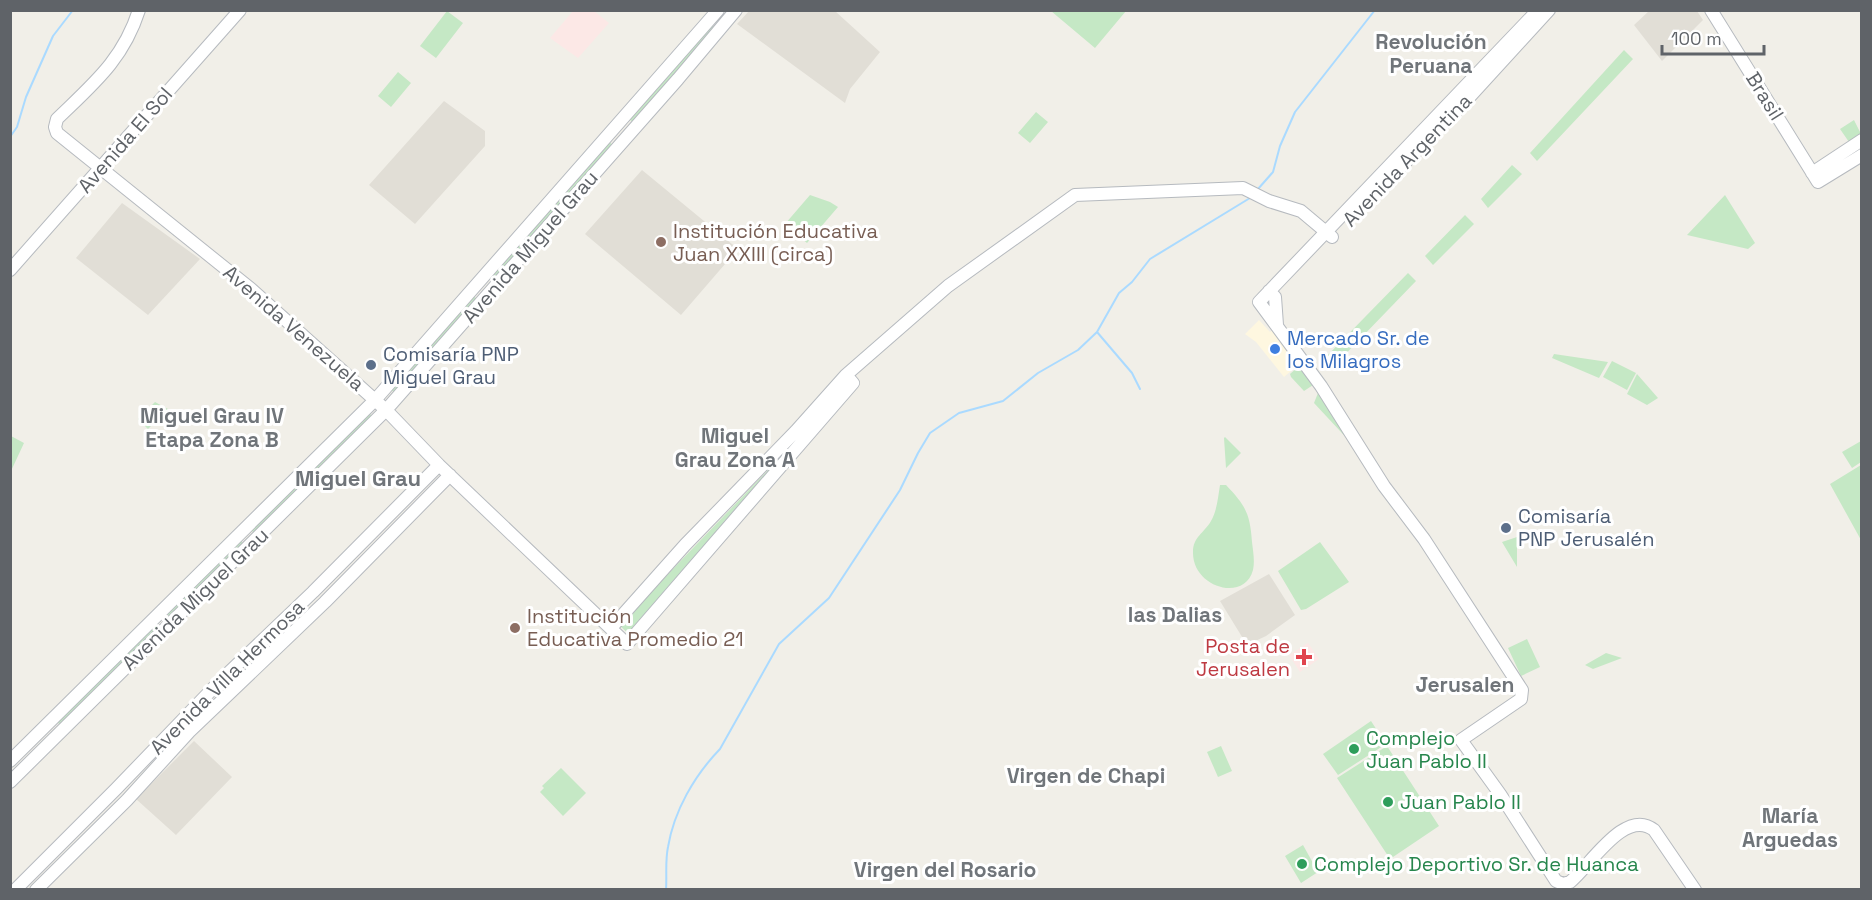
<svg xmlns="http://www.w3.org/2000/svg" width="1872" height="900" font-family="'Space Grotesk',sans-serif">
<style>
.commercial{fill:#fef7e0}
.education{fill:#e1ded6}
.medical{fill:#fce8e6}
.green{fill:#c5e8c5}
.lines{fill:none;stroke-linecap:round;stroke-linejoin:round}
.stream{stroke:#aadaff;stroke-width:2}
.secondary-casing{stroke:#b6babf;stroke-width:14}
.secondary{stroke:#fff;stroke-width:12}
.education-dot{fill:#8d6e63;stroke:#fff;stroke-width:2}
.shop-dot{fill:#3f7fe0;stroke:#fff;stroke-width:2}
.service-dot{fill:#5c6f8a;stroke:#fff;stroke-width:2}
.health-dot{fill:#e0444e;stroke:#fff;stroke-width:2}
.leisure-dot{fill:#2e9e5b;stroke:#fff;stroke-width:2}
.labels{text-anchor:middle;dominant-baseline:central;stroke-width:6;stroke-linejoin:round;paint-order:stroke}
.street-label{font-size:20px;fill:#5f6368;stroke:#fff}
.education-label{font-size:20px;fill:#785e54;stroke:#fff;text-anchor:start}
.shop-label{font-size:20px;fill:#366cbe;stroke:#fff;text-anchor:start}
.service-label{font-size:20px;fill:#4e5e75;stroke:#fff;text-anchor:start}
.health-label{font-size:20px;fill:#be3a42;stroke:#fff;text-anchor:end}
.leisure-label{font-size:20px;fill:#27864d;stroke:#fff;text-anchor:start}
.neighbourhood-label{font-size:21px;font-weight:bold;fill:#70757a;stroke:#fff}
.quarter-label{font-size:22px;font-weight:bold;fill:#70757a;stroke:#fff}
</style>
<rect width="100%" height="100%" fill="#f1efe8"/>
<path class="commercial" d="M 1259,320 L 1270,332 L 1274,329 L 1298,365 L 1284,377 L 1256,342 L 1245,334 Z"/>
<path class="education" d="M 749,11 L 835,11 L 880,52 L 850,89 L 845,103 L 737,24 Z
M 1649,11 L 1697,11 L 1703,20 L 1662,61 L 1634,25 Z
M 444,101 L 485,131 L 485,146 L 415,224 L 369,185 Z
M 642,170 L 738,249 L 681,315 L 585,234 Z
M 122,203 L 200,259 L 148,315 L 76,258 Z
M 1269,574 L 1295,615 L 1266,636 L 1247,645 L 1220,601 Z
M 194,741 L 232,777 L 176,835 L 136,799 Z"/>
<path class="medical" d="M 573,11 L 594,11 L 609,23 L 578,58 L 550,38 Z
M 1308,643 L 1319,659 L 1300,672 L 1289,655 Z"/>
<path class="green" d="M 447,11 L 463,23 L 436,58 L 420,46 Z
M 1051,11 L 1126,11 L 1095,48 Z
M 711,24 L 717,29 L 635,124 L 629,119 Z
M 1624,50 L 1633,59 L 1537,161 L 1530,153 Z
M 398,72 L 411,83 L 391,107 L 378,96 Z
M 1036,112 L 1048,122 L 1030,143 L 1018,133 Z
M 1854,120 L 1861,134 L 1849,142 L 1840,129 Z
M 608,141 L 614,146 L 495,281 L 489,276 Z
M 1512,165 L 1522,174 L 1488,208 L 1481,199 Z
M 810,195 L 830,202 L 838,207 L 807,243 L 785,224 Z
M 1725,195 L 1755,243 L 1748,249 L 1687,235 Z
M 1465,215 L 1474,224 L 1433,265 L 1425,256 Z
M 1408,273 L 1416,281 L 1331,369 L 1322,361 Z
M 471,294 L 477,299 L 396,394 L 390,389 Z
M 1554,354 L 1608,362 L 1599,378 L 1552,358 Z
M 1612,361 L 1636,373 L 1627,390 L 1603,377 Z
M 1299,366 L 1313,385 L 1304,391 L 1291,377 L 1290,374 Z
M 1637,374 L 1658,398 L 1647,405 L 1627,394 Z
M 846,389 L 630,635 L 619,625 Z
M 1323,392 L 1380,474 L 1314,403 L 1318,393 Z
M 155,402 L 168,409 L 148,429 L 138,419 Z
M 369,413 L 372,416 L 255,534 L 251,530 Z
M 11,436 L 24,443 L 11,471 Z
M 1225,437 L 1241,453 L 1226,468 L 1224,438 Z
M 1861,441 L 1861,462 L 1852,468 L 1842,452 Z
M 1861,465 L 1861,540 L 1830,484 Z
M 1220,485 L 1226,485 C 1246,506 1250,514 1252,542 C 1253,551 1255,561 1253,570 C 1244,603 1192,587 1193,552 C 1193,537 1204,533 1211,521 C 1217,511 1218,497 1220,485 Z
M 1517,537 L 1517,567 L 1502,542 Z
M 241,540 L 244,547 L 170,617 L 167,614 L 168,609 Z
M 1320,542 L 1349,582 L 1306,609 L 1301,610 L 1278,571 Z
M 157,624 L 160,626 L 61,725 L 58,723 L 58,718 Z
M 1527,639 L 1540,667 L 1521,676 L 1508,648 Z
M 1606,653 L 1622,658 L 1593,669 L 1585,665 Z
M 1371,721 L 1386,744 L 1338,775 L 1323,754 Z
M 1221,746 L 1232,771 L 1218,777 L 1207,752 Z
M 1387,746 L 1439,826 L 1390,859 L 1337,778 Z
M 561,768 L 586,793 L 563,816 L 540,792 L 544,788 L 542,786 Z
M 1303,845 L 1318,872 L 1301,883 L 1285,856 Z"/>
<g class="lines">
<path class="stream" d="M 10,137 L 17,127 L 26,97 L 53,36 L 73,10
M 1258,189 L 1273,172 L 1280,146 L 1295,112 L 1375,10
M 1097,332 L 1132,373 L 1140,389
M 666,890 C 667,876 665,861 668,847 C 674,811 694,776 720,749 L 779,644 L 829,598 L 900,490 L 918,453 L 930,433 L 959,413 L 1003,401 L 1038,373 L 1078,350 L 1097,332 L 1119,293 L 1132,282 L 1150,259 L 1250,198"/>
<defs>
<path id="secondary" d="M 139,10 C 123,60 93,84 57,119 L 55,127 L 57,133 L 251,289 L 386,410 L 439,465 L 627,644 L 853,383 L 846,375
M 1711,10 L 1818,182 L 1862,155
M 1812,173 L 1862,140
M 1360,208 L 1464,103 L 1549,10
M 10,270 L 240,10
M 1269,291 L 1275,297 L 1277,325
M 611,628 L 685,545 L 796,431 L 846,375 L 948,286 L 1075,195 L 1243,188 L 1269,201 L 1301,211 L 1332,237
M 1521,699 L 1522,690 L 1424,539 L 1384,486 L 1321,386 L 1259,302 L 1538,10
M 1521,699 L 1461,740 L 1500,794 L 1556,881 L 1563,884 L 1570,882 C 1590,866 1625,807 1654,830 L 1695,890
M 10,761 L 375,400 L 718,10
M 10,782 L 386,410 L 678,79 L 736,10
M 15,890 L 116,789 L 222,679 L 313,592 L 439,465
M 36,890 L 127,800 L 189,732 L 325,602 L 450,475"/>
</defs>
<use href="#secondary" class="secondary-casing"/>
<use href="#secondary" class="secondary"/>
</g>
<g class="education-dot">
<circle cx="661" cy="242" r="6"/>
<circle cx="515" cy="628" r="6"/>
</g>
<circle class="shop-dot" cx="1275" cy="349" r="6"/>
<g class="service-dot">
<circle cx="371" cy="365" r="6"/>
<circle cx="1506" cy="528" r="6"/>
</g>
<path class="health-dot" d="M1301 648h6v6h6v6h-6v6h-6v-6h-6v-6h6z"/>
<g class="leisure-dot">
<circle cx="1354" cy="749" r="6"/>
<circle cx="1388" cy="802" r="6"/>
<circle cx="1302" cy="864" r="6"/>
</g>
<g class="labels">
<g class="street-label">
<text transform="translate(1765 96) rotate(58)">Brasil</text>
<text transform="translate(125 140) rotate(-49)">Avenida El Sol</text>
<text transform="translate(1407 160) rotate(-46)">Avenida Argentina</text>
<text transform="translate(530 247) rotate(-49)">Avenida Miguel Grau</text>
<text transform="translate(294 328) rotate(41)">Avenida Venezuela</text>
<text transform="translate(195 599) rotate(-44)">Avenida Miguel Grau</text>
<text transform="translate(227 677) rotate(-45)">Avenida Villa Hermosa</text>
</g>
<g class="education-label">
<text x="673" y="231">Institución Educativa<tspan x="673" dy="23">Juan XXIII (circa)</tspan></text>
<text x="527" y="616">Institución<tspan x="527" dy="23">Educativa Promedio 21</tspan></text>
</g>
<g class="shop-label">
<text x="1287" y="338">Mercado Sr. de<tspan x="1287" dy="23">los Milagros</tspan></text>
</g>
<g class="service-label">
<text x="383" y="354">Comisaría PNP<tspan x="383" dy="23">Miguel Grau</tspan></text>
<text x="1518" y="516">Comisaría<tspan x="1518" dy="23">PNP Jerusalén</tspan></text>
</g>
<g class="health-label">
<text x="1290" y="646">Posta de<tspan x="1290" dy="23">Jerusalen</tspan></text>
</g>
<g class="leisure-label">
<text x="1366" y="738">Complejo<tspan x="1366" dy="23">Juan Pablo II</tspan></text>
<text x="1400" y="802">Juan Pablo II</text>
<text x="1314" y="864">Complejo Deportivo Sr. de Huanca</text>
</g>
<g class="neighbourhood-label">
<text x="1431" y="41">Revolución<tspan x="1431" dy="24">Peruana</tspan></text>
<text x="212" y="415">Miguel Grau IV<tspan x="212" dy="24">Etapa Zona B</tspan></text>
<text x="735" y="435">Miguel<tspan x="735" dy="24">Grau Zona A</tspan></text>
<text x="1175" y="614">las Dalias</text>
<text x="1465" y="684">Jerusalen</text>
<text x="1086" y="775">Virgen de Chapi</text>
<text x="1790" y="815">María<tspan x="1790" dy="24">Arguedas</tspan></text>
<text x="945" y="869">Virgen del Rosario</text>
</g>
<g class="quarter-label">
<text x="358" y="478">Miguel Grau</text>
</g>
</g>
<rect width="1872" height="900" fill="none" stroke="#5f6368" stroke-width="24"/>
<path d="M1662 45v9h102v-9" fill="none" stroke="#5f6368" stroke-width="3"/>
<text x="1671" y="45" font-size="18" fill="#5f6368" stroke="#ffffff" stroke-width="4.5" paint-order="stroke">100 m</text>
</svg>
